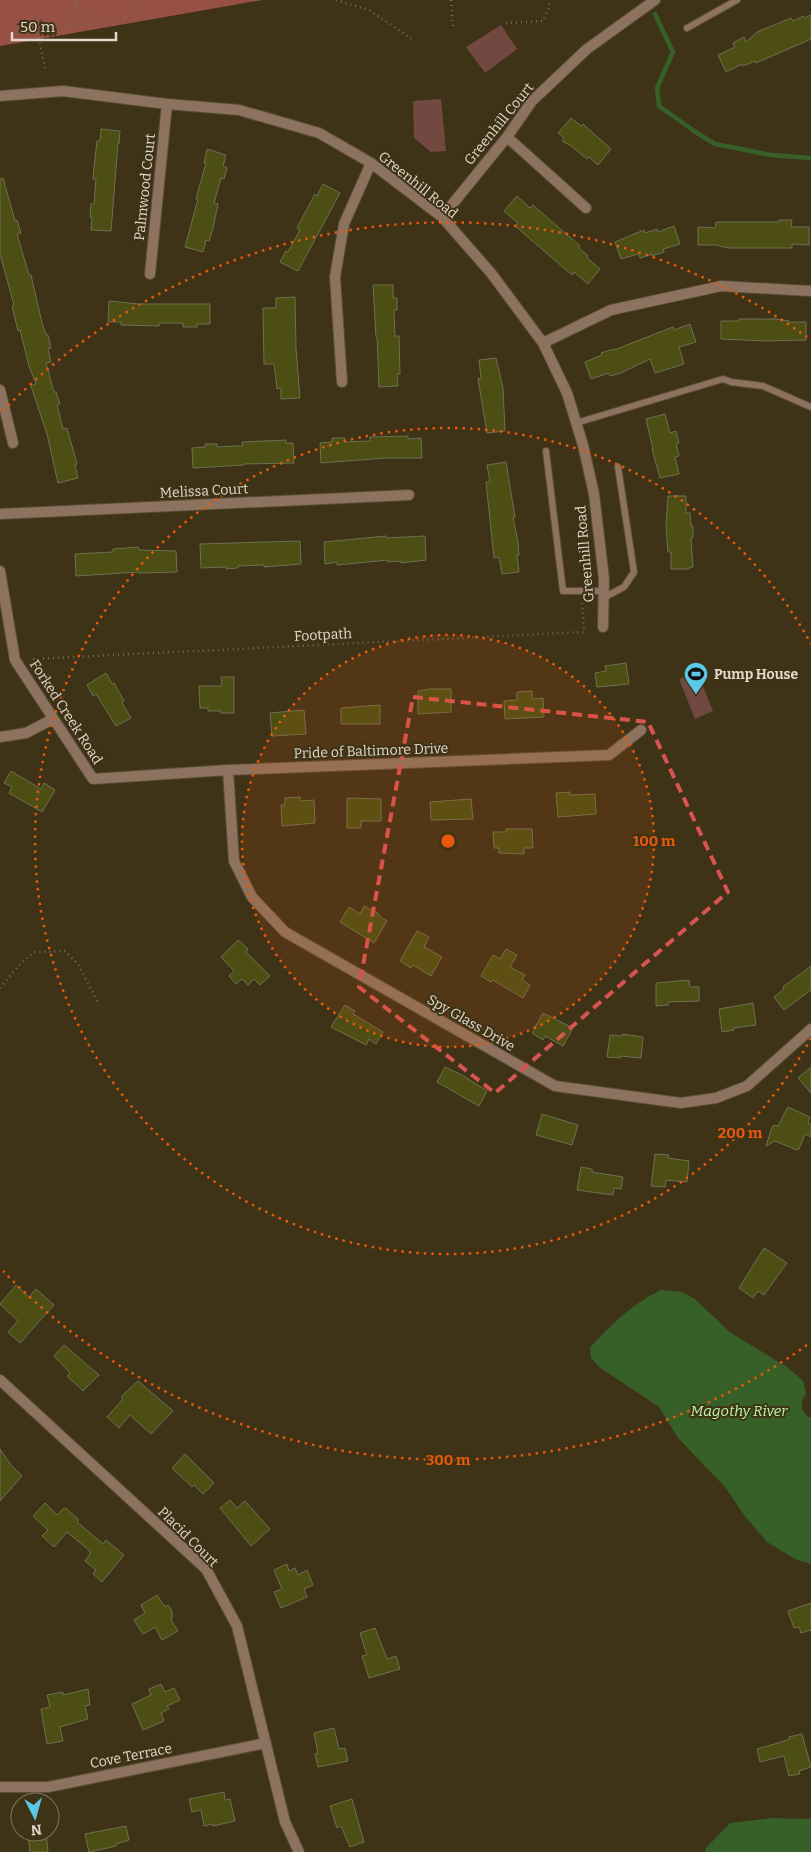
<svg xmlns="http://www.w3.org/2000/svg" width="811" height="1852" font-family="Bitter,serif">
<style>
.green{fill:#724941}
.forest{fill:#975044}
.water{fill:#376028}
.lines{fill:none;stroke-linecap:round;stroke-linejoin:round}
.stream{stroke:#376028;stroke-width:4.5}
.building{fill:#4c4e14;stroke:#6e7052}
.lane-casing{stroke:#5b5037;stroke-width:8}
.street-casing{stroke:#5b5037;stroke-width:12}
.path{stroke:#776c55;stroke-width:2.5;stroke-dasharray:1 4;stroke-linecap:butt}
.lane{stroke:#8d725f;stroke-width:6}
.street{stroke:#8d725f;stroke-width:10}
.marked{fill:none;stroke:#d85450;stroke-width:4;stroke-dasharray:10 6;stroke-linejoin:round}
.ring{fill:none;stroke:#e8590c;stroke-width:2.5;stroke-dasharray:2.5 5}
.labels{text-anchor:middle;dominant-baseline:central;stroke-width:4;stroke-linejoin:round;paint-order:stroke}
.street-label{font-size:14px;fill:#e0d8c9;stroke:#3e3217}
.poi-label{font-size:14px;font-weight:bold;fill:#e0d8c9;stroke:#3e3217;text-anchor:start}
.water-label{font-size:15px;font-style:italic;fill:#b9f8a5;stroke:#3e3217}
.centre{fill:#e8590c;stroke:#3e3217;stroke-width:2.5}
.ring-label{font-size:15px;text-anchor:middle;font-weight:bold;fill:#e8590c;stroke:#3e3217;stroke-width:4;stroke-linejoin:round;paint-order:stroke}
</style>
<rect width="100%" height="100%" fill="#3e3217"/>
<path class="green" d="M 501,25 L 517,49 L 485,73 L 466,47 Z
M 441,99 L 446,151 L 431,152 L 414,138 L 413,101 Z
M 697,672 L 713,711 L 695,719 L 679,679 Z"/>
<path class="forest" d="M 0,0 L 262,0 L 0,46 Z"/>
<path class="water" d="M 661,1290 L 682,1292 L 695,1299 L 731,1333 L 787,1367 L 803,1381 L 806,1393 L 802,1401 L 802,1409 L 808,1417 L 811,1418 L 811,1564 L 795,1559 L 767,1542 L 744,1515 L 725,1487 L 678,1438 L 659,1407 L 599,1367 L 591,1358 L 590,1348 C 609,1326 635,1302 661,1290 Z
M 772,1818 L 811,1819 L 811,1852 L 705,1852 L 706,1848 L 730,1823 Z"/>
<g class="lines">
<path class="stream" d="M 655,14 L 673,52 L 657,88 L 659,106 L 697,133 L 715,144 L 771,155 L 811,158"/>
</g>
<path class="building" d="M 811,15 L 811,39 L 756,63 L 755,61 L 743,66 L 742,64 L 726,72 L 718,55 L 735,47 L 733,43 L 744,37 L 746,42 L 757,32 L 791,18 L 793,21 L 803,16 L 804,18 Z
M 571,118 L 581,126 L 583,124 L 611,149 L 598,165 L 589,157 L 587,159 L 570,145 L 562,141 L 564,138 L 558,133 Z
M 101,129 L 120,131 L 119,144 L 118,143 L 111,231 L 91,230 L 92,217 L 90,217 L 91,204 L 94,204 L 96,179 L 93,179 L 94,167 L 97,141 L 100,141 Z
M 207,149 L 226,155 L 223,166 L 227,168 L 224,179 L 221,178 L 214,203 L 218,204 L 213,228 L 209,241 L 206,240 L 203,252 L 185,247 L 198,199 L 196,199 L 206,163 L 204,163 Z
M 3,178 L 15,221 L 17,220 L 21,233 L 17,234 L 29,275 L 31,275 L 42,323 L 46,335 L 48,335 L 51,348 L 48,349 L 51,362 L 46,363 L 54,392 L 56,392 L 60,404 L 57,405 L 63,429 L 67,428 L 77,464 L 75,465 L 78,478 L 58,483 L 47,434 L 31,386 L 36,384 L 29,366 L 20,330 L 18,331 L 12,306 L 14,305 L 0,254 L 0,179 Z
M 323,184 L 340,193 L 298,271 L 280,262 L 286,251 L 288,252 L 300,230 L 297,228 L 315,194 L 317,196 Z
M 517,196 L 530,208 L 533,205 L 542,213 L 580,246 L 579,248 L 588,256 L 587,258 L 600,269 L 588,284 L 574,272 L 572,275 L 515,226 L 518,223 L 504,211 Z
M 779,220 L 792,220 L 791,227 L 809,227 L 809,245 L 792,244 L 792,248 L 728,248 L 716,245 L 698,245 L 698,227 L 715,228 L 716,222 L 779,222 Z
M 674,226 L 680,244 L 663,249 L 664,252 L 652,256 L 652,254 L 640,258 L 638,254 L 621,259 L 615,242 L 644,230 L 645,233 L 657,229 L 658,232 Z
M 373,285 L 393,285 L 393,298 L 397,298 L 397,310 L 394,310 L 395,336 L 399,336 L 400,374 L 397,374 L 398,386 L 379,387 L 377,337 L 376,337 Z
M 295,297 L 296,348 L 300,398 L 281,399 L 281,388 L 277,389 L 274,364 L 264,364 L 263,308 L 276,308 L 276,298 Z
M 109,301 L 139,304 L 210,304 L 210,324 L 197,324 L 197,327 L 183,327 L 183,323 L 159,323 L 159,326 L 121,325 L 121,322 L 108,322 Z
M 739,319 L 776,319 L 789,321 L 789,322 L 806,322 L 806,340 L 764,341 L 721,339 L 721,321 L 739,321 Z
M 690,324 L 696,342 L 679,347 L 684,364 L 655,373 L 650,359 L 621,373 L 610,376 L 609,373 L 591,379 L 585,362 L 602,355 L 601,353 L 614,349 L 614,350 L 673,327 L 674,330 Z
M 496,358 L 503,388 L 505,431 L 487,433 L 478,379 L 481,378 L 479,360 Z
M 665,414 L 670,433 L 676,431 L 679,443 L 676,444 L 679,456 L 675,457 L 679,474 L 660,478 L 652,449 L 653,449 L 646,419 Z
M 408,436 L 408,439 L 421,438 L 422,458 L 386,458 L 321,463 L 320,443 L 332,442 L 332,438 L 345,438 L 345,442 L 370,441 L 370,437 Z
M 286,440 L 286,443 L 293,443 L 294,463 L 244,464 L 244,465 L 193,468 L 192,448 L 205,447 L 205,444 L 217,444 L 217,447 L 232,446 L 243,446 L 242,442 Z
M 506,462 L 515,517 L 513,517 L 518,542 L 519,555 L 517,555 L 519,572 L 502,574 L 499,557 L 494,558 L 486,482 L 490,482 L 487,465 Z
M 668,496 L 686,496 L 686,513 L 690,513 L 691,526 L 693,526 L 693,538 L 691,538 L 693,567 L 689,568 L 689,569 L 671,569 L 671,552 L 668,552 L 666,527 Z
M 386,536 L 386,538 L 425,536 L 426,560 L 401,563 L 401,561 L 388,562 L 388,560 L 337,565 L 337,562 L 325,564 L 324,542 Z
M 300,541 L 301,564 L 264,567 L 264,565 L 238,566 L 238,568 L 226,569 L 226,567 L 201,568 L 200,544 Z
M 138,547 L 139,550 L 176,551 L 177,572 L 139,573 L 139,572 L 76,576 L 75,554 L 113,552 L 113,549 Z
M 626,663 L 629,684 L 597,687 L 595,673 L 606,671 L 605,666 Z
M 106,673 L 112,684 L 114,683 L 124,701 L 122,703 L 131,718 L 116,726 L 96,694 L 93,696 L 87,685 Z
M 221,677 L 234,677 L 234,713 L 221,713 L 221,711 L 208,711 L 208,708 L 200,708 L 199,686 L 222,686 Z
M 430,689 L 451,689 L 451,712 L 418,714 L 418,691 Z
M 532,691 L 532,699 L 543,698 L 544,717 L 505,719 L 504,701 L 517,700 L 517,692 Z
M 380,705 L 380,724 L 341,724 L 341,708 Z
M 304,710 L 306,734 L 272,736 L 270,713 Z
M 11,771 L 41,789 L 44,783 L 55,790 L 42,812 L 9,793 L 12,787 L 4,783 Z
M 570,792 L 570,795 L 595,794 L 596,814 L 558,817 L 556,793 Z
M 300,797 L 300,801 L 314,800 L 315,823 L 282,826 L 281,805 L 285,805 L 285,798 Z
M 347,798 L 381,799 L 381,821 L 361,821 L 361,828 L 347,828 Z
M 471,799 L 473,819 L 431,820 L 430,802 Z
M 506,829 L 532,829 L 533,848 L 524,848 L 524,854 L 499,853 L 499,848 L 494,848 L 493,832 L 506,832 Z
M 364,906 L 378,913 L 380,917 L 387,921 L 374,943 L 340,922 L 349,907 L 360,914 Z
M 417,931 L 429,937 L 424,947 L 442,957 L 431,976 L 413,965 L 411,968 L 400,961 Z
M 238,940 L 248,949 L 246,952 L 270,976 L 260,985 L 254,979 L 248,985 L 242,979 L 236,984 L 229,976 L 234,971 L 221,957 Z
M 506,949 L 517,955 L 510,967 L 525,975 L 522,980 L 530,985 L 523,998 L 493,980 L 491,982 L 481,976 L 493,955 L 500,959 Z
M 811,966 L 811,990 L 784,1010 L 774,997 L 784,989 L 783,987 Z
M 689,980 L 690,987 L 699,987 L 699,1001 L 668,1002 L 668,1005 L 656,1006 L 656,983 Z
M 753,1003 L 756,1025 L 734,1028 L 734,1030 L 722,1032 L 719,1009 Z
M 345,1005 L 355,1011 L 353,1014 L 383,1032 L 376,1044 L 369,1039 L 366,1045 L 331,1027 Z
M 543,1013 L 573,1028 L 563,1046 L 545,1036 L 543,1040 L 532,1033 Z
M 622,1034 L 643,1037 L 641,1058 L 620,1056 L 620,1058 L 607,1057 L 610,1035 L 622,1036 Z
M 445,1067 L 462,1075 L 487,1091 L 479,1106 L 437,1082 Z
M 811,1067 L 811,1093 L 798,1078 Z
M 788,1107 L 810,1117 L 808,1123 L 811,1124 L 811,1137 L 805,1134 L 799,1149 L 797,1150 L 775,1141 L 766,1146 L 772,1127 L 774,1125 L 778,1126 Z
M 542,1114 L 578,1125 L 572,1145 L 536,1135 Z
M 655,1154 L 669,1155 L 668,1158 L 689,1161 L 687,1182 L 666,1180 L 665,1187 L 651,1186 Z
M 581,1167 L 592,1169 L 592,1172 L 623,1177 L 621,1189 L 614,1188 L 613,1195 L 577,1190 Z
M 764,1248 L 787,1263 L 764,1295 L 758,1291 L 753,1298 L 739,1288 Z
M 16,1285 L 29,1297 L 36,1289 L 54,1305 L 20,1343 L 8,1332 L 18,1321 L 0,1304 Z
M 64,1345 L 99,1375 L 83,1391 L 67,1376 L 70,1373 L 54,1356 Z
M 138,1381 L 173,1411 L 151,1434 L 130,1415 L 119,1428 L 107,1417 L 123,1399 L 121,1397 Z
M 0,1449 L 11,1465 L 22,1476 L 0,1501 Z
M 185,1454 L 214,1483 L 203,1494 L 194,1485 L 192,1487 L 172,1468 Z
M 230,1500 L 237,1508 L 245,1501 L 270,1529 L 251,1546 L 220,1508 Z
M 45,1503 L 57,1515 L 64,1508 L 67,1509 L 79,1520 L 77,1522 L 103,1544 L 106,1540 L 124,1555 L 102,1582 L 93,1574 L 96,1570 L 85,1561 L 90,1554 L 90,1551 L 67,1532 L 54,1547 L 42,1536 L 48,1530 L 33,1516 Z
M 287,1564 L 289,1571 L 295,1568 L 298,1575 L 307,1570 L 313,1585 L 304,1589 L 307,1597 L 281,1608 L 274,1592 L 282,1589 L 274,1570 Z
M 157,1595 L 165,1607 L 168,1605 L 172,1611 L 172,1619 L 171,1620 L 178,1631 L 162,1640 L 155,1627 L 143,1634 L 134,1620 L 145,1613 L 141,1605 Z
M 811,1603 L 811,1630 L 801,1633 L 799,1627 L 794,1628 L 788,1611 Z
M 375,1628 L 387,1659 L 396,1656 L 400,1669 L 369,1678 L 362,1656 L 367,1655 L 360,1633 Z
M 161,1684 L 165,1692 L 174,1688 L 180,1700 L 167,1706 L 169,1709 L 161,1713 L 164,1721 L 143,1730 L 132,1704 L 151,1695 L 149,1689 Z
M 88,1689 L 90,1705 L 85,1706 L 88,1719 L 60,1727 L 63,1741 L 47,1744 L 41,1709 L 50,1707 L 47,1695 L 63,1692 L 63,1695 Z
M 334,1728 L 339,1749 L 345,1748 L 348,1761 L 318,1767 L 315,1754 L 318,1753 L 314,1733 Z
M 802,1734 L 811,1767 L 799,1771 L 800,1774 L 789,1776 L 784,1756 L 760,1762 L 757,1749 L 778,1743 L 790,1739 L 789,1737 Z
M 224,1792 L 225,1800 L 230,1799 L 235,1821 L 213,1826 L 213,1824 L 204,1826 L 201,1810 L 192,1812 L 189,1799 Z
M 352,1799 L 364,1842 L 350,1847 L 341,1826 L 337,1828 L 330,1806 Z
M 126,1826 L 129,1840 L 116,1844 L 116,1846 L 89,1852 L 85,1834 Z
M 46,1833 L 48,1852 L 30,1852 L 28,1835 Z"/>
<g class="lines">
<defs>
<path id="lane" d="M 687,28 L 737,0
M 576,423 L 723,379 L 731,382 L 763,386 L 811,407
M 546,451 L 563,591 L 604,591
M 603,598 L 624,587 L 634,572 L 618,467"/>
<path id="street" d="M 0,96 L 63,91 L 167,104 L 239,110 L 319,133 L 371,163 L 442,217 L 491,273 L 543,343 L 567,393 L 583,445 L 594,494 L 604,579 L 603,627
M 507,137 L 586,208
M 442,217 L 507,137 L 532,101 L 587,49 L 655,0
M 150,274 L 167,104
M 543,343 L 611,310 L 721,286 L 811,291
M 342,382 L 335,277 L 344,224 L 371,163
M 0,390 L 13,443
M 0,514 L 409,495
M 0,571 L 15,660 L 93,779 L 228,770 L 609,755 L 641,730
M 0,737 L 26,733 L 53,719
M 228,770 L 234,861 L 252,897 L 285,932 L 555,1086 L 681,1103 L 716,1098 L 747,1086 L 811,1029
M 0,1380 L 206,1569 L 237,1626 L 285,1822 L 299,1852
M 0,1787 L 48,1787 L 266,1743"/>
</defs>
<use href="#lane" class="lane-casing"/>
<use href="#street" class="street-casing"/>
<path class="path" d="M 77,0 L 77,7 L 94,24
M 336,0 L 369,10 L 412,39
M 451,0 L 453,28
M 30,13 L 38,23 L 55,27 L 94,24 L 125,17 L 144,0
M 38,23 L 39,39 L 45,68
M 506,23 L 543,21 L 549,8 L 549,0
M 67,26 L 77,7
M 33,659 L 584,632 L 582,603
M 0,988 L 19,965 L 34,952 L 65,951 L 78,964 L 99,1005"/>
<use href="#lane" class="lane"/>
<use href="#street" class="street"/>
</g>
<path class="marked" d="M 413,697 L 648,722 L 728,892 L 495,1093 L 359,987 Z"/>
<circle cx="448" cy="841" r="206" fill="#e8590c" fill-opacity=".12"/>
<g class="ring">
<circle cx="448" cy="841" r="206"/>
<path d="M811 1038A413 413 0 1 1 811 644"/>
<path d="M807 1345A619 619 0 0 1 3 1271M3 411A619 619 0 0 1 807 337"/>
</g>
<defs>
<symbol id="stadium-pin" viewBox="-11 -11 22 30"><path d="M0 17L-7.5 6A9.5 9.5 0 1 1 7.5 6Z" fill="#5ac8e6" stroke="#3e3217"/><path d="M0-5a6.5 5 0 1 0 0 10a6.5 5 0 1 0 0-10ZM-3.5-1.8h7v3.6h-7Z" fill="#111"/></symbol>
</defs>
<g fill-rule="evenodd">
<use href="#stadium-pin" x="682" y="660" width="28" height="38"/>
</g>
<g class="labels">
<g class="street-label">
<text transform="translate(499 124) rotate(-51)">Greenhill Court</text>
<text transform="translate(418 185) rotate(39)">Greenhill Road</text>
<text transform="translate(145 187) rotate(-84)">Palmwood Court</text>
<text transform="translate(204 491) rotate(-3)">Melissa Court</text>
<text transform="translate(585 554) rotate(-95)">Greenhill Road</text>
<text transform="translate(323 635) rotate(-3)">Footpath</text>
<text transform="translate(66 712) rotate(57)">Forked Creek Road</text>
<text transform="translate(371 751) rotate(-2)">Pride of Baltimore Drive</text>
<text transform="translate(471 1023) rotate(30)">Spy Glass Drive</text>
<text transform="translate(188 1537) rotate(45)">Placid Court</text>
<text transform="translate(131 1756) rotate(-11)">Cove Terrace</text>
</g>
<g class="poi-label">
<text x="714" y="674">Pump House</text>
</g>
<g class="water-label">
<text x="739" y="1411">Magothy River</text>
</g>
</g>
<circle cx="448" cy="841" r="8" class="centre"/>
<g class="ring-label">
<text x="654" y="846">100 m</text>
<text x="740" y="1138">200 m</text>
<text x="448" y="1465">300 m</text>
</g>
<g transform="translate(35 1817) rotate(174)"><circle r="24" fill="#3e3217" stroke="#7f745e"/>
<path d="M0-4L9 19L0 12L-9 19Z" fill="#5ac8e6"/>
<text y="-8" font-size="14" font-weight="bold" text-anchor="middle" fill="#e0d8c9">N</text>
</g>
<path d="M12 32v8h104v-8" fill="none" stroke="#e0d8c9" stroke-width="2.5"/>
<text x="20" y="32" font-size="15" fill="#e0d8c9" stroke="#3e3217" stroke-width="4" paint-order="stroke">50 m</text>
</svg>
